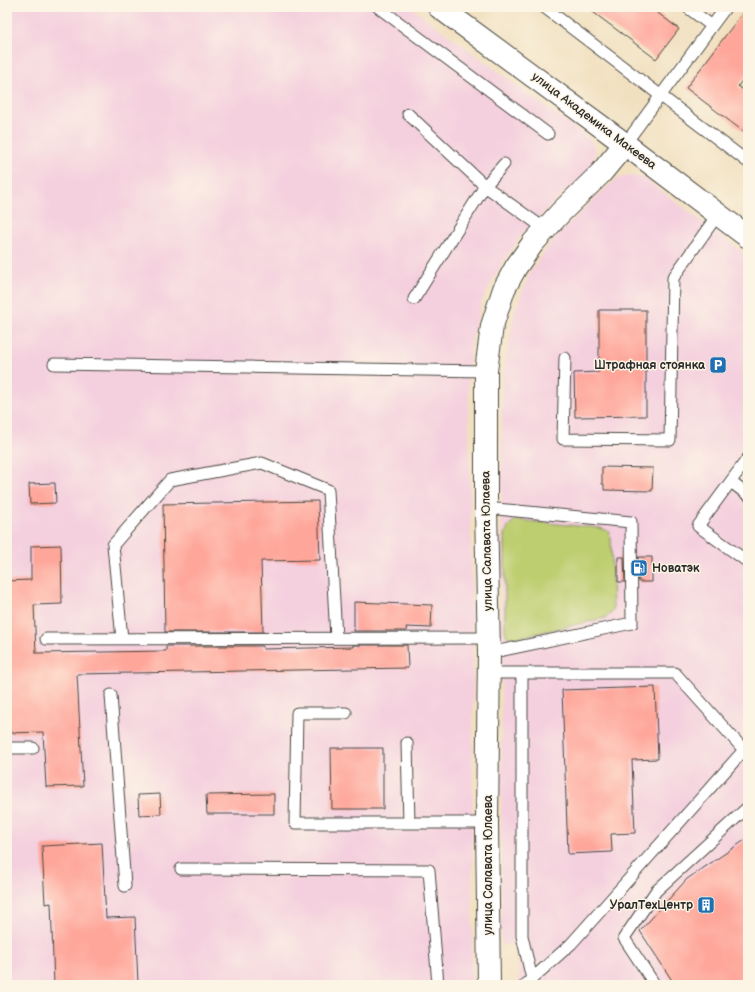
<svg xmlns="http://www.w3.org/2000/svg" width="755" height="992" font-family="'Balsamiq Sans',sans-serif">
<style>
.built{fill:#f4cfde}
.green{fill:#bdce70;stroke:#747c4e}
.building{fill:#fea69a}
.lines{fill:none;stroke-linecap:round;stroke-linejoin:round}
.lane-casing{stroke:#494641;stroke-width:13}
.secondary-casing{stroke:#494641;stroke-width:24}
.lane{stroke:#fff;stroke-width:11}
.secondary{stroke:#fff;stroke-width:22}
.labels{text-anchor:middle;dominant-baseline:central;stroke-width:3;stroke-linejoin:round;paint-order:stroke}
.street-label{font-size:12px;fill:#2b2b2b;stroke:#fcf5e5}
.poi-label{font-size:12px;font-weight:bold;fill:#2b2b2b;stroke:#fcf5e5;text-anchor:end}
</style>
<rect width="100%" height="100%" fill="#fcf5e5"/>
<filter id="ink" filterUnits="userSpaceOnUse"><feTurbulence type="fractalNoise" baseFrequency=".025" numOctaves="2"/><feDisplacementMap in="SourceGraphic" scale="8" xChannelSelector="R" yChannelSelector="G"/><feConvolveMatrix kernelMatrix="1 2 1 2 8 2 1 2 1" color-interpolation-filters="sRGB"/></filter>
<filter id="wash" filterUnits="userSpaceOnUse"><feTurbulence type="fractalNoise" baseFrequency=".012" numOctaves="4" result="noise"/><feDisplacementMap in="SourceGraphic" scale="16" xChannelSelector="R" yChannelSelector="G"/><feGaussianBlur stdDeviation="0.9" result="paint"/><feColorMatrix in="noise" values="0 0 0 0 0 0 0 0 0 0 0 0 0 0 0 0 0 1.4 0 .05"/><feComposite in="paint" operator="in"/></filter>
<g filter="url(#wash)">
<rect width="100%" height="100%" fill="#f1e0bf"/>
<path class="built" d="M 7,7 L 410,7 L 591,140 L 596,153 L 592,165 L 579,179 L 544,212 L 524,232 L 502,263 L 482,301 L 472,338 L 468,371 L 473,665 L 472,985 L 7,985 Z
M 629,175 L 644,178 L 748,256 L 748,985 L 519,985 L 519,944 L 501,945 L 502,380 L 515,310 L 531,271 L 552,241 L 598,195 L 617,179 Z"/>
<path class="green" d="M 516,520 L 600,528 L 608,531 L 611,538 L 613,609 L 610,614 L 605,618 L 516,638 L 508,638 L 505,631 L 505,534 L 509,525 Z"/>
<g id="blocks">
<path class="building" d="M 586,7 L 650,7 L 679,29 L 656,59 Z
M 747,7 L 748,73 L 738,86 L 748,94 L 748,135 L 686,88 Z
M 599,310 L 646,310 L 646,416 L 575,417 L 574,373 L 599,372 Z
M 602,467 L 653,468 L 652,491 L 604,490 L 604,484 L 602,484 Z
M 55,483 L 56,503 L 30,504 L 29,484 Z
M 318,501 L 320,560 L 261,561 L 263,632 L 165,632 L 163,504 Z
M 61,545 L 62,604 L 34,605 L 36,653 L 166,651 L 166,646 L 263,646 L 263,649 L 353,647 L 353,645 L 407,645 L 408,668 L 77,674 L 83,786 L 46,787 L 43,732 L 7,733 L 7,581 L 31,580 L 31,546 Z
M 618,557 L 624,557 L 625,582 L 618,582 Z
M 638,557 L 652,557 L 652,582 L 639,582 Z
M 354,602 L 432,605 L 431,628 L 406,627 L 407,631 L 354,631 Z
M 655,687 L 658,759 L 632,760 L 635,833 L 611,834 L 612,852 L 568,854 L 562,690 Z
M 331,748 L 383,748 L 383,809 L 332,809 Z
M 160,794 L 161,814 L 139,815 L 138,795 Z
M 274,794 L 274,814 L 207,814 L 206,795 Z
M 748,838 L 748,985 L 675,985 L 640,931 L 687,879 Z
M 102,843 L 106,918 L 135,917 L 138,983 L 82,985 L 54,985 L 51,903 L 45,904 L 42,846 Z"/>
</g>
</g>
<g filter="url(#ink)">
<use href="#blocks" fill-opacity="0" stroke="#494641" stroke-width="1"/>
<g class="lines">
<defs>
<path id="lane" d="M 378,7 L 548,134
M 544,7 L 748,162
M 687,7 L 712,26
M 408,114 L 485,186 L 545,229
M 625,144 L 726,7
M 414,299 L 485,186 L 504,164
M 565,358 L 563,439 L 670,440 L 673,278 L 718,214
M 54,364 L 486,371
M 748,458 L 698,526 L 748,562
M 731,482 L 748,495
M 486,508 L 631,522 L 632,623 L 489,653
M 46,639 L 488,638
M 122,639 L 113,545 L 170,480 L 262,463 L 328,490 L 336,638
M 488,673 L 675,673 L 744,750
M 522,673 L 522,936 L 532,979
M 111,695 L 125,886
M 346,713 L 297,713 L 295,823 L 487,823
M 407,743 L 409,823
M 7,748 L 33,748
M 181,869 L 429,870 L 438,985
M 525,985 L 571,944 L 744,750 L 748,746
M 655,985 L 624,938 L 656,891 L 748,807"/>
<path id="secondary" d="M 439,7 L 625,144 L 748,237
M 489,985 L 487,823 L 489,653 L 486,508 L 486,371 L 492,326 L 504,289 L 516,267 L 533,243 L 562,211 L 601,173 L 625,144"/>
</defs>
<use href="#lane" class="lane-casing"/>
<use href="#secondary" class="secondary-casing"/>
<use href="#lane" class="lane"/>
<use href="#secondary" class="secondary"/>
</g>
</g>
<defs>
<symbol id="parking-square" viewBox="-11 -11 22 22"><rect x="-9" y="-9" width="18" height="18" rx="4" fill="#1f6fb2" stroke="#fcf5e5"/><path d="M-3.5-5.5H1a3.5 3.5 0 0 1 0 7H-1V5.5H-3.5ZM-1-3.4V-.6H.8a1.4 1.4 0 0 0 0-2.8Z" fill="#fff"/></symbol>
<symbol id="fuel-square" viewBox="-11 -11 22 22"><rect x="-9" y="-9" width="18" height="18" rx="4" fill="#1f6fb2" stroke="#fcf5e5"/><path d="M-5.5-6h7V0h2V4h1.3V-2.5L3-4.5l.8-.8L6-3V5H2.5V1h-1V6h-7ZM-4.2-4.7v3.2H.2V-4.7Z" fill="#fff"/></symbol>
<symbol id="building-square" viewBox="-11 -11 22 22"><rect x="-9" y="-9" width="18" height="18" rx="4" fill="#1f6fb2" stroke="#fcf5e5"/><path d="M-4-6H4V6H1V3H-1V6H-4ZM-2.5-4.3h1.7v1.8h-1.7ZM.8-4.3h1.7v1.8H.8ZM-2.5-1h1.7V.8h-1.7ZM.8-1h1.7V.8H.8Z" fill="#fff"/></symbol>
</defs>
<g fill-rule="evenodd">
<use href="#parking-square" x="708" y="355" width="20" height="20"/>
<use href="#fuel-square" x="629" y="558" width="20" height="20"/>
<use href="#building-square" x="696" y="895" width="20" height="20"/>
</g>
<g class="labels">
<g class="street-label">
<text transform="translate(594 121) rotate(37)">улица Академика Макеева</text>
<text transform="translate(487 541) rotate(-91)">улица Салавата Юлаева</text>
<text transform="translate(488 865) rotate(-90)">улица Салавата Юлаева</text>
</g>
<g class="poi-label">
<text x="705" y="365">Штрафная стоянка</text>
<text x="652" y="568" text-anchor="start">Новатэк</text>
<text x="693" y="905">УралТехЦентр</text>
</g>
</g>
<rect width="755" height="992" fill="none" stroke="#fcf5e5" stroke-width="24"/>
</svg>
